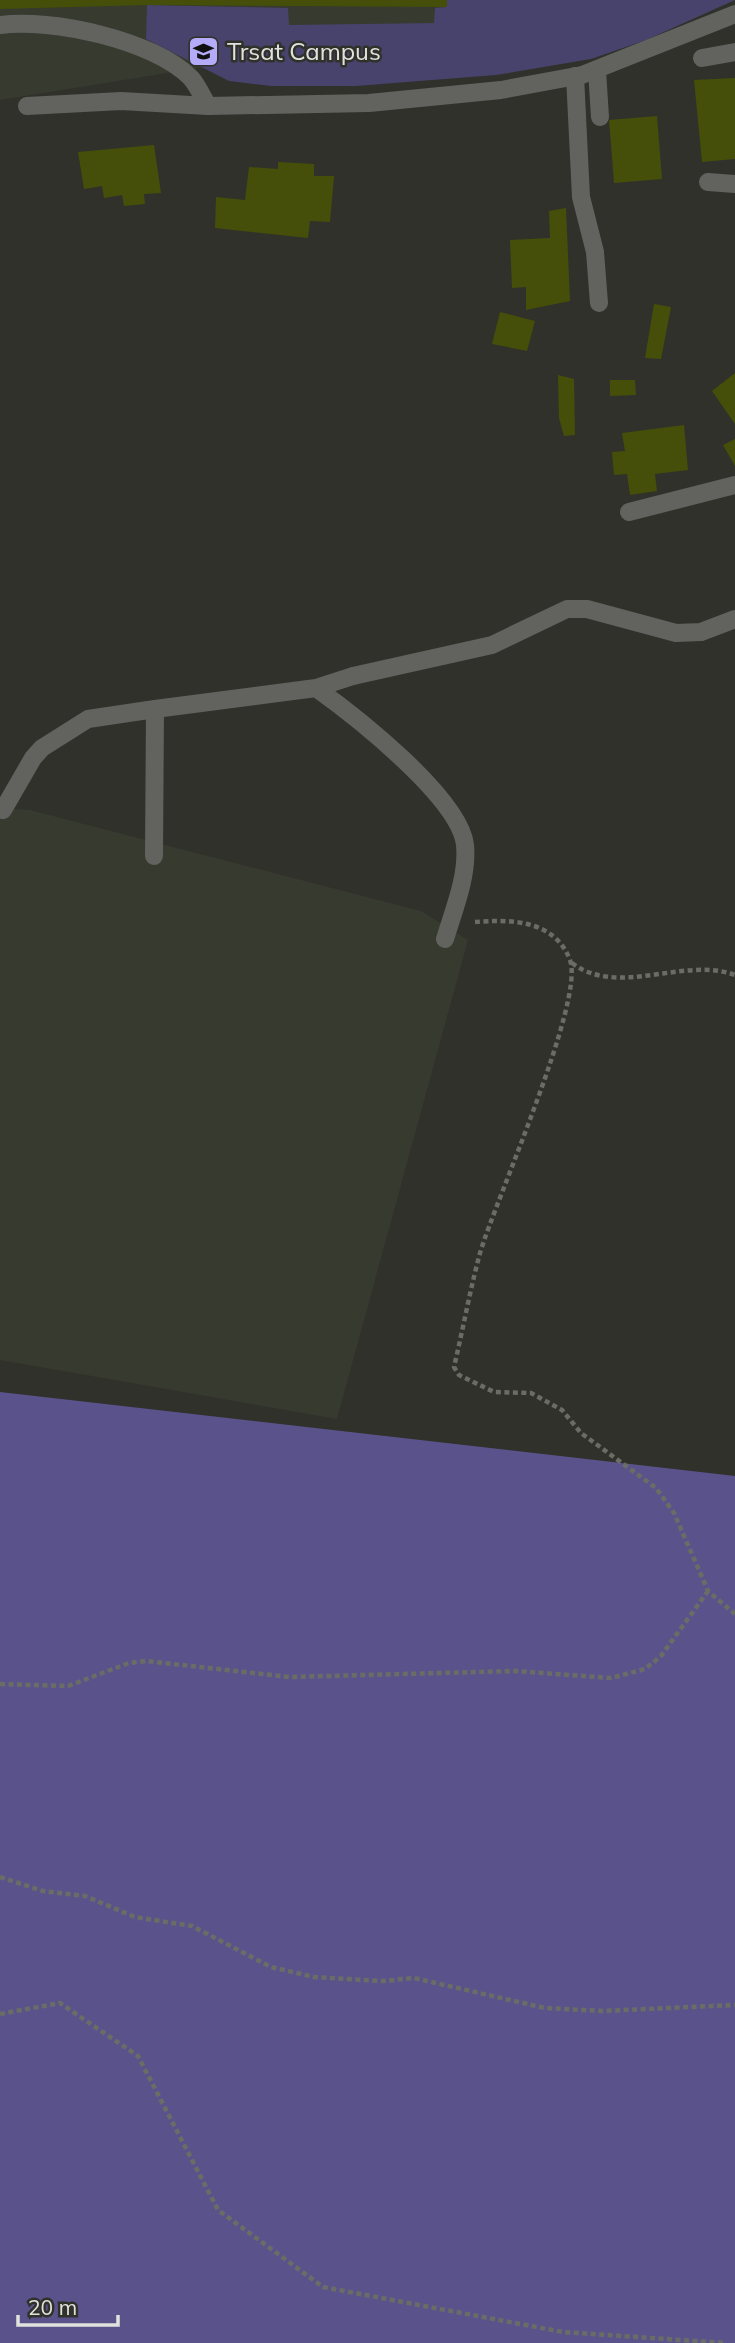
<svg xmlns="http://www.w3.org/2000/svg" width="735" height="2343" font-family="Mulish,sans-serif">
<style>
.built{fill:#373a2e}
.green{fill:#47436c}
.forest{fill:#5a538b}
.building{fill:#454f09}
.lines{fill:none;stroke-linecap:round;stroke-linejoin:round}
.path{stroke:#6b6c66;stroke-width:4.5;stroke-dasharray:5 3.5;stroke-linecap:butt}
.lane{stroke:#62625f;stroke-width:18}
.street{stroke:#62625f;stroke-width:18}
.labels{text-anchor:middle;dominant-baseline:central;stroke-width:5;stroke-linejoin:round;paint-order:stroke}
.poi-label{font-size:24px;fill:#e1e2de;stroke:#30312a;text-anchor:start}
</style>
<rect width="100%" height="100%" fill="#30312a"/>
<path class="built" d="M 0,0 L 686,0 L 280,55 L 0,100 Z
M 0,808 L 30,810 L 421,911 L 468,940 L 337,1419 L 0,1360 Z"/>
<path class="green" d="M 447,0 L 735,0 L 646,40 L 591,59 L 496,75 L 356,86 L 272,86 L 229,81 L 146,39 L 147,5 L 288,8 L 289,25 L 434,23 L 435,8 L 446,7 Z"/>
<path class="forest" d="M 0,1392 L 735,1476 L 735,2343 L 0,2343 Z"/>
<path class="building" d="M 0,0 L 447,0 L 447,7 L 147,5 L 0,9 Z
M 735,78 L 735,159 L 702,162 L 694,80 Z
M 657,116 L 662,179 L 614,183 L 609,120 Z
M 154,145 L 161,193 L 144,194 L 145,204 L 124,206 L 122,195 L 104,198 L 102,186 L 84,189 L 78,152 Z
M 278,162 L 314,164 L 314,176 L 334,176 L 330,222 L 310,221 L 308,238 L 215,228 L 216,197 L 245,200 L 249,167 L 278,169 Z
M 566,208 L 570,301 L 526,310 L 526,287 L 512,288 L 510,240 L 550,238 L 549,211 Z
M 654,304 L 671,307 L 661,359 L 645,358 Z
M 500,312 L 535,321 L 527,351 L 492,344 Z
M 735,373 L 735,424 L 712,391 Z
M 558,375 L 574,379 L 575,435 L 564,436 L 559,418 Z
M 610,380 L 635,380 L 636,395 L 610,396 Z
M 684,425 L 688,470 L 655,474 L 657,491 L 630,495 L 627,474 L 614,475 L 612,452 L 625,451 L 622,433 Z
M 735,439 L 735,466 L 723,445 Z"/>
<g class="lines">
<path class="path" d="M 475,922 C 511,919 555,920 570,960 C 585,1001 496,1199 480,1253 C 470,1290 463,1329 454,1367 L 459,1375 L 494,1392 L 531,1393 L 562,1410 L 581,1433 L 656,1488 L 674,1513 L 708,1591 L 735,1614
M 572,963 C 618,998 684,956 735,975
M 0,1684 L 68,1686 L 129,1663 L 146,1661 L 289,1677 L 516,1671 L 611,1678 L 645,1669 L 661,1656 L 708,1591
M 0,1877 L 43,1891 L 85,1896 L 135,1917 L 192,1926 L 271,1967 L 314,1977 L 383,1981 L 414,1978 L 545,2008 L 602,2011 L 735,2005
M 0,2014 L 60,2003 L 138,2056 L 218,2210 L 323,2287 L 563,2332 L 725,2343"/>
<path class="lane" d="M 0,25 C 51,18 154,40 191,78 C 198,86 203,98 208,106
M 702,58 L 735,52
M 597,70 L 600,117
M 575,76 L 581,197 L 595,252 L 599,303
M 708,182 L 735,184
M 629,512 L 735,485
M 316,688 C 355,716 460,798 465,845 C 468,876 454,909 445,939
M 3,810 L 33,758 L 42,748 L 88,719 L 155,709
M 154,856 L 155,709 L 316,688 L 353,676"/>
<path class="street" d="M 27,106 L 121,101 L 208,106 L 369,103 L 501,90 L 582,75 L 735,14
M 353,676 L 492,645 L 567,609 L 587,609 L 676,633 L 701,632 L 735,619"/>
</g>
<defs>
<symbol id="university-square" viewBox="-11 -11 22 22"><rect x="-9" y="-9" width="18" height="18" rx="4" fill="#b4acf9" stroke="#30312a"/><path d="M0-5L7-2L0 1L-7-2ZM-4 1L0 2.5L4 1V4Q0 6-4 4Z" fill="#111"/></symbol>
</defs>
<g fill-rule="evenodd">
<use href="#university-square" x="186" y="34" width="35" height="35"/>
</g>
<g class="labels">
<g class="poi-label">
<text x="227" y="51">Trsat Campus</text>
</g>
</g>
<path d="M18 2315v10h100v-10" fill="none" stroke="#e1e2de" stroke-width="3.5"/>
<text x="28" y="2315" font-size="21" fill="#e1e2de" stroke="#30312a" stroke-width="5" paint-order="stroke">20 m</text>
</svg>
